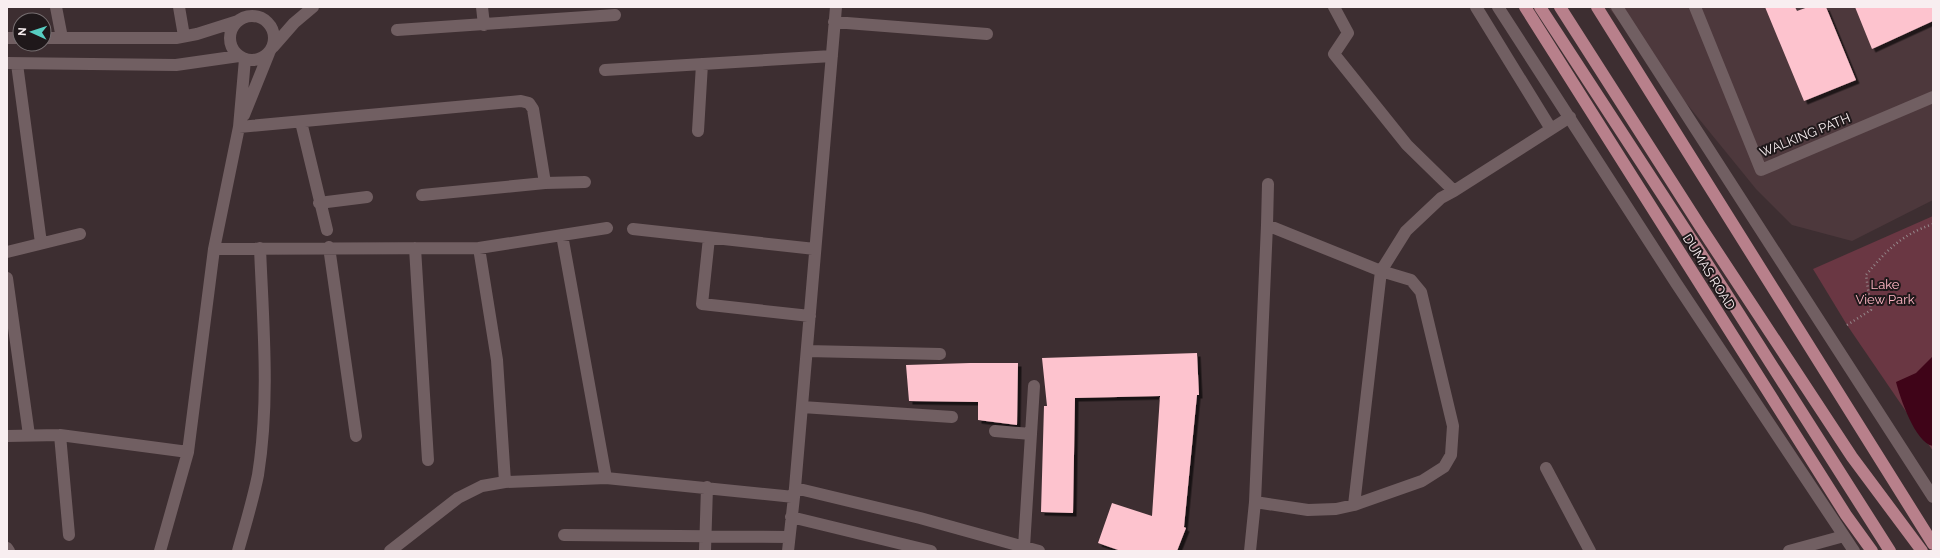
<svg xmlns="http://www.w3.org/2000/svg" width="1940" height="558" font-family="Raleway,sans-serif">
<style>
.built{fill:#4d383c}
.green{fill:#6a3743}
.water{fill:#3f0418}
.building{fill:#fdc3ce;filter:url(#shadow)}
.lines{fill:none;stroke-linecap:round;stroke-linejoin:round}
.path{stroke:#95888b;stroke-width:2.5;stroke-dasharray:1 3;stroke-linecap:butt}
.minor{stroke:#715f62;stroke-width:12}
.major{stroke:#b8808b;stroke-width:12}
.labels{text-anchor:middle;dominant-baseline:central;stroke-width:4;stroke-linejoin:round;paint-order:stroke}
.street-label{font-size:13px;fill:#f8eef0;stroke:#1f181a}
.park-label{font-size:13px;fill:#ffb7c5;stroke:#1f181a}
</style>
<defs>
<filter id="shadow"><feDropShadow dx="3.5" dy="3.5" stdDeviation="0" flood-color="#0009"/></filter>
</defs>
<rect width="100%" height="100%" fill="#3d2e31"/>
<path class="built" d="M 1608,7 L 1933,7 L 1933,200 L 1852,241 L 1792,225 L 1756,189 Z"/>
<path class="green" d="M 1933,216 L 1933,451 L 1847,325 L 1813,269 Z"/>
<path class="water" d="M 1933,356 L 1933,446 C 1915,443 1900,397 1896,382 L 1916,373 Z"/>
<path class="building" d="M 1765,7 L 1795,7 L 1797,11 L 1808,7 L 1826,7 L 1856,80 L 1804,101 Z
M 1855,7 L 1933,7 L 1933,21 L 1872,49 Z
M 1197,353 L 1199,395 L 1197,395 L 1184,527 L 1186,528 L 1177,551 L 1121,551 L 1098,543 L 1112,503 L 1152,516 L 1160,396 L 1075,398 L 1073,513 L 1041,512 L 1044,406 L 1047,406 L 1042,358 Z
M 970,363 L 1018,363 L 1017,425 L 978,420 L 978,402 L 909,401 L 906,365 Z"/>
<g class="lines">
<path class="path" d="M 1847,325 L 1871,310 L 1866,275 C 1887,250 1901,235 1933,224"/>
<path class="minor" d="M 56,7 L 62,38
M 179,7 L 184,36
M 482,7 L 484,25
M 1334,7 L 1348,33 L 1334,54 L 1407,145 L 1454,191
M 1476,7 L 1551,129
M 1498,7 L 1676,283 L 1854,551
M 1617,7 L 1933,497
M 1695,7 L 1761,170 L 1933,97
M230 38a22 22 0 1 1 44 0a22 22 0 1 1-44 0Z
M 834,22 L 987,34
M 397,30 L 615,15
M 7,38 L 20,38
M 44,38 L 176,38 L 197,34 L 238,21
M 273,47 L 294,23 L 313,7
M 7,63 L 176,65 L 239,56
M 17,64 L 41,243
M 605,70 L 832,56
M 244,115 L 269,53
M 301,122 L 327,230
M 239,127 L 521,101 L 529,103 L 533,109 L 545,183
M 698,131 L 702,64
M 422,195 L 545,183 L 585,182
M 319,203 L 367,197
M 1267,225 L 1268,184
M 633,229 L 815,249
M 562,235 L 606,478
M 709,238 L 702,304 L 810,316
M 329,247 L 356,436
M 415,248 L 428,460
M 479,248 L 497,360 L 505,482
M 214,249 L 479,248 L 607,228
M 7,252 L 80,234
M 7,278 L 29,435
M 807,351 L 940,354
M 802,407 L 952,417
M 995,431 L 1031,434 L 1024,547
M 1031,434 L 1034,386
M 60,435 L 69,535
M 7,436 L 60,435 L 188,452
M 1546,468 L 1590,551
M 795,488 L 920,518 L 1039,551
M 1354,505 L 1381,271 L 1406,231 L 1441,198 L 1454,191 L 1570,117
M 791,517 L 931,551
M 564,535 L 789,537
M 7,548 L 9,551
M 160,551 L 188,452 L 214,249 L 239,127 L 245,59
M 238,551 C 245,526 253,500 258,475 C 270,400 263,323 260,248
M 390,551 L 458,498 L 482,486 L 505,482 L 606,478 L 794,497
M 705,551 L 707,487
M 788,551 L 795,488 L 836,7
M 1250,551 L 1255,502 L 1267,225 L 1381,271 L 1411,280 L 1421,292 L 1453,426 L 1451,455 L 1444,467 L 1422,481 L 1354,505 L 1336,509 L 1308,510 L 1255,502
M 1789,551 L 1844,536"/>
<path class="major" d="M 1525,7 L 1846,515 L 1872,551
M 1540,7 L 1703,257 L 1890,551
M 1560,7 L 1700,226 L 1852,457 L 1922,551
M 1597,7 L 1933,544"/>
</g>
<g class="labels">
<g class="street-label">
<text transform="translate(1805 135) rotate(-22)">WALKING PATH</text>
<text transform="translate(1709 272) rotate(58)">DUMAS ROAD</text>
</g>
<g class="park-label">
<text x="1885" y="284">Lake<tspan x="1885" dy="15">View Park</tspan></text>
</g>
</g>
<rect width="1940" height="558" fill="none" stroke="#f8eef0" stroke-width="16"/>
<g transform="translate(32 32) rotate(273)"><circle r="19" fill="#1f181a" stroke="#766e70"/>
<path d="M0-3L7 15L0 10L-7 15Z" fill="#57cec2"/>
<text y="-6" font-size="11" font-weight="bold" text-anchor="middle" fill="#f8eef0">N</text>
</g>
</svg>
